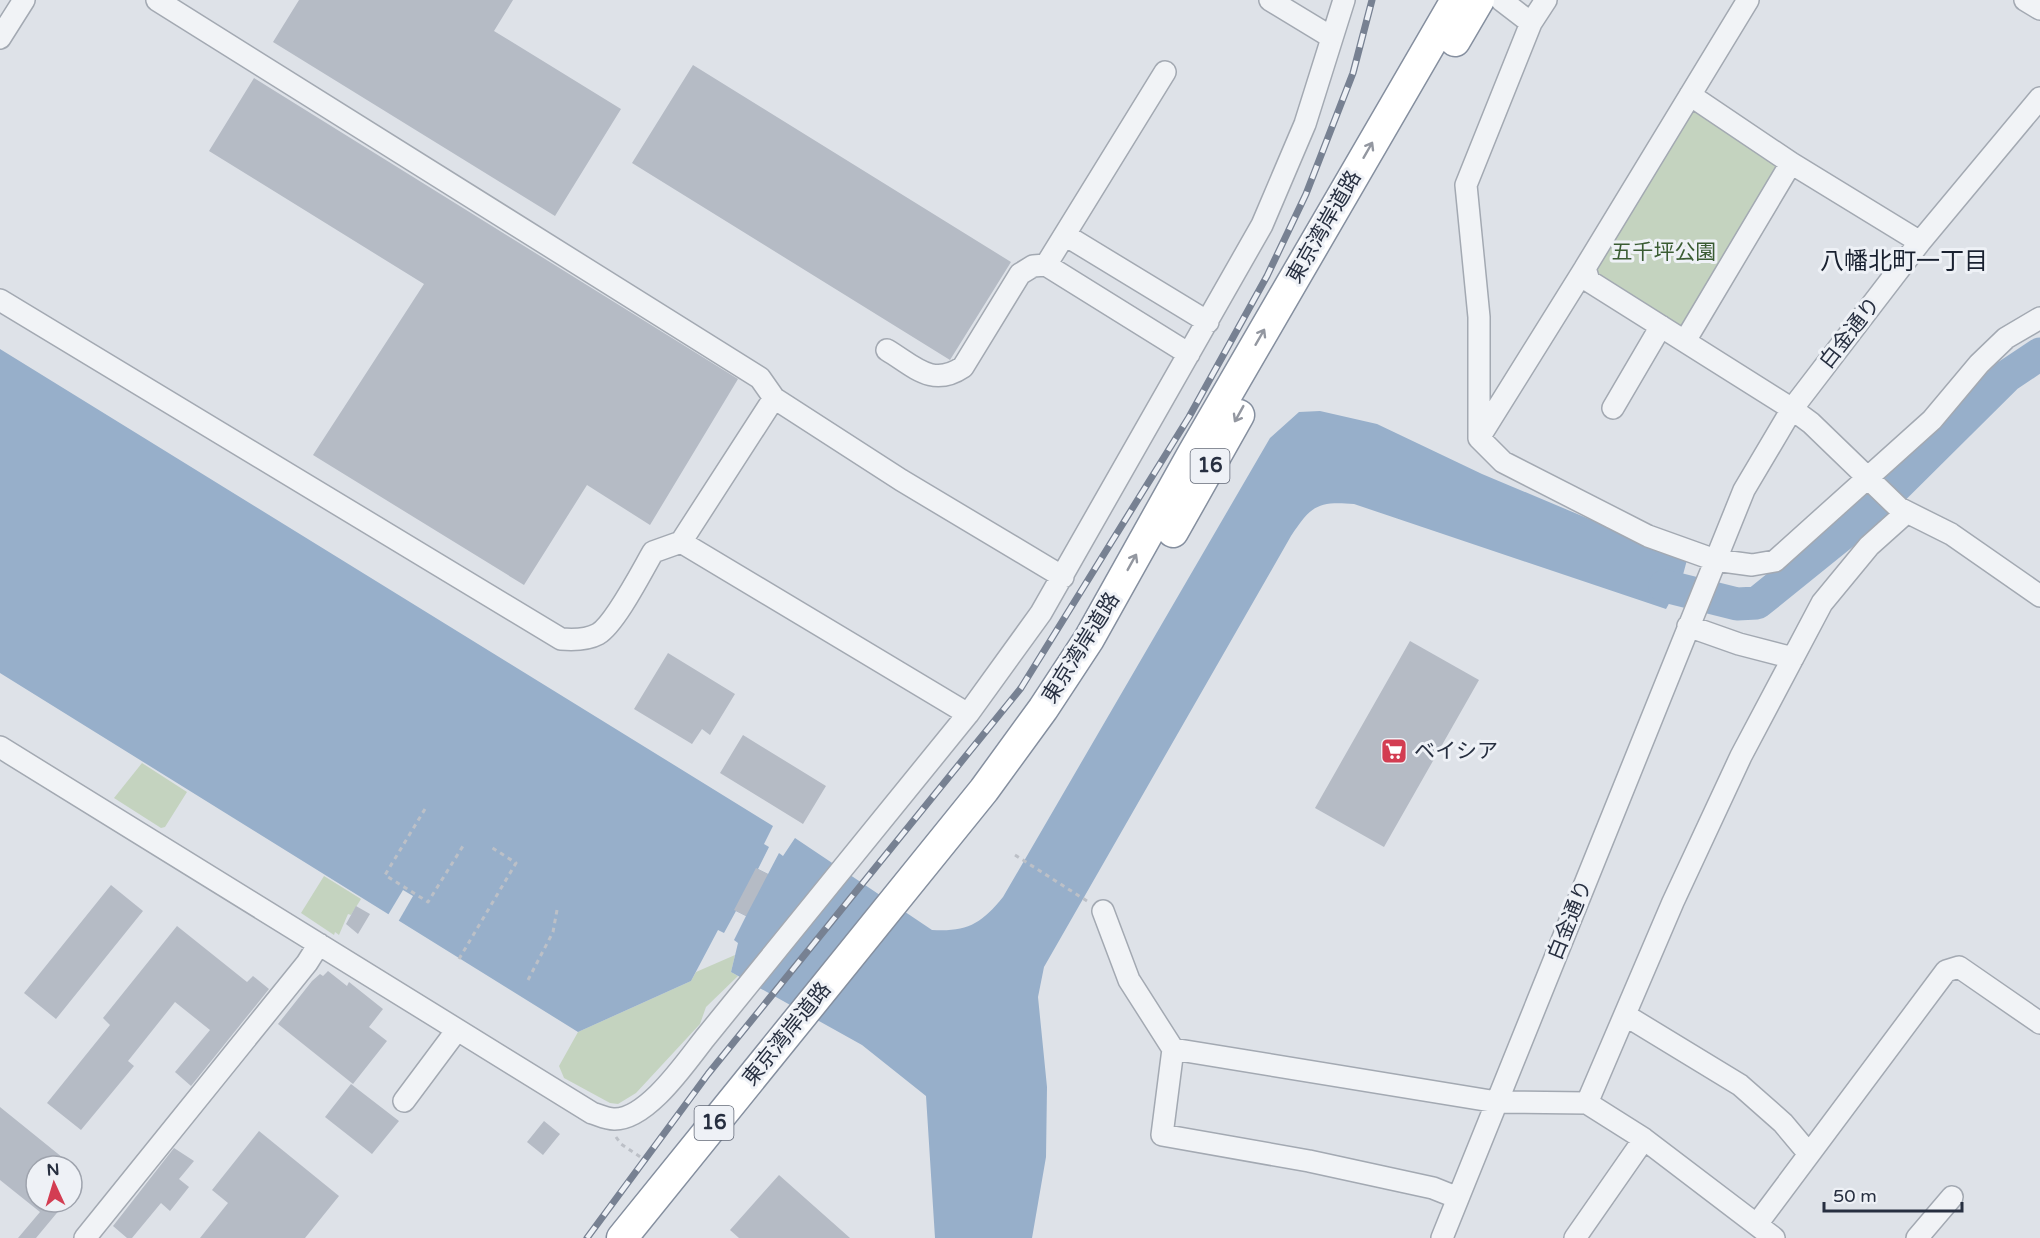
<svg xmlns="http://www.w3.org/2000/svg" width="2040" height="1238" font-family="'Varela Round','Noto Sans JP',sans-serif">
<style>
.green{fill:#c4d3bf}
.water{fill:#97afca}
.pier{fill:#dee2e8}
.lines{fill:none;stroke-linecap:round;stroke-linejoin:round}
.river{stroke:#97afca;stroke-width:33}
.building{fill:#b5bbc5}
.minor-casing{stroke:#a3a9b2;stroke-width:24}
.highway-casing{stroke:#858f9f;stroke-width:33}
.path{stroke:#bcc0c7;stroke-width:3;stroke-dasharray:4.5 4.5;stroke-linecap:butt}
.minor{stroke:#f1f3f6;stroke-width:21}
.highway{stroke:#fff;stroke-width:30}
.rail-casing{stroke:#778192;stroke-width:7}
.rail{stroke:#eef1f6;stroke-width:4.5;stroke-dasharray:14;stroke-linecap:butt}
.oneway{stroke:#9397a0}
.labels{text-anchor:middle;dominant-baseline:central;stroke-width:6;stroke-linejoin:round;paint-order:stroke}
.shield{fill:#eef1f6;stroke:#636977;stroke-width:1.5}
.shield-label{font-size:20px;font-weight:bold;fill:#272f40}
.street-label{font-size:21px;fill:#272f40;stroke:#eef1f6}
.park-label{font-size:21px;fill:#3a5c33;stroke:#eef1f6}
.poi-label{font-size:21px;fill:#272f40;stroke:#eef1f6;text-anchor:start}
.quarter-label{font-size:24px;fill:#192130;stroke:#eef1f6}
</style>
<rect width="100%" height="100%" fill="#dee2e8"/>
<path class="green" d="M 1698,111 L 1773,159 L 1777,172 L 1687,323 L 1675,326 L 1597,277 L 1592,263 L 1683,115 Z
M 142,763 L 187,792 L 165,827 L 161,828 L 114,798 Z
M 324,876 L 361,899 L 351,915 L 348,914 L 339,935 L 335,932 L 334,935 L 301,913 Z
M 735,955 L 731,972 L 738,976 L 706,1007 L 700,1024 L 636,1093 L 618,1104 L 610,1103 L 564,1078 L 559,1066 L 578,1032 L 691,981 L 696,972 Z"/>
<path class="water" d="M 0,349 L 773,826 L 764,844 L 769,847 L 758,869 L 768,874 L 779,853 L 783,856 L 795,838 L 932,930 C 967,932 981,924 1003,897 L 1270,438 L 1299,412 L 1320,411 L 1377,424 L 1482,474 L 1687,560 L 1681,582 L 1666,609 L 1354,504 C 1317,501 1311,506 1291,536 L 1044,967 L 1038,997 L 1047,1087 L 1046,1157 L 1032,1238 L 935,1238 L 926,1096 L 862,1045 L 731,972 L 738,943 L 734,940 L 746,916 L 736,911 L 724,933 L 718,930 L 691,981 L 578,1032 L 0,673 Z"/>
<path class="pier" d="M 403,890 L 413,896 L 398,922 L 388,915 Z"/>
<g class="lines">
<path class="river" d="M 1665,586 L 1737,604 L 1757,603 L 1871,511 L 2007,376 L 2040,354"/>
</g>
<path class="building" d="M 299,0 L 513,0 L 494,31 L 621,109 L 555,216 L 273,42 Z
M 693,65 L 1011,262 L 950,360 L 632,163 Z
M 254,78 L 738,379 L 650,525 L 587,485 L 524,585 L 313,455 L 424,284 L 209,151 Z
M 1410,641 L 1479,680 L 1384,847 L 1315,808 Z
M 668,653 L 735,694 L 710,735 L 702,729 L 692,744 L 634,709 Z
M 743,735 L 826,786 L 803,824 L 720,773 Z
M 756,868 L 768,874 L 746,916 L 734,910 Z
M 111,885 L 143,911 L 56,1019 L 24,993 Z
M 356,906 L 370,914 L 358,934 L 346,924 Z
M 177,926 L 247,982 L 253,976 L 269,989 L 191,1086 L 175,1072 L 210,1030 L 175,1002 L 128,1061 L 134,1066 L 81,1130 L 47,1103 L 110,1025 L 103,1018 Z
M 328,971 L 347,986 L 349,982 L 383,1009 L 369,1027 L 387,1041 L 353,1084 L 278,1024 L 312,981 L 320,974 L 323,976 Z
M 351,1084 L 399,1121 L 372,1154 L 325,1117 Z
M 0,1107 L 73,1166 L 36,1166 L 36,1202 L 66,1202 L 36,1238 L 18,1238 L 40,1212 L 0,1180 Z
M 544,1121 L 560,1134 L 543,1155 L 527,1142 Z
M 259,1131 L 339,1196 L 305,1238 L 200,1238 L 228,1203 L 212,1190 Z
M 174,1148 L 194,1161 L 179,1179 L 189,1187 L 170,1211 L 161,1203 L 132,1238 L 127,1238 L 113,1226 Z
M 779,1175 L 850,1238 L 739,1238 L 730,1230 Z"/>
<g class="lines">
<defs>
<path id="minor" d="M 157,0 L 760,378 L 774,398 L 901,480 L 1063,577
M 1270,0 L 1331,37
M 1501,0 L 1531,23
M 1546,0 L 1531,23 L 1466,185 L 1479,317 L 1479,438 L 1503,462 L 1648,536 L 1715,560 L 1752,565 L 1775,561 L 1932,420 L 1979,364 L 2006,338 L 2040,318
M 1748,0 L 1585,268 L 1589,281 L 1792,409 L 1811,423 L 1899,508 L 1951,534 L 2040,596
M 2025,0 L 2040,9
M 0,38 L 24,0
M 1690,95 L 1791,163 L 1920,242
M 1065,235 L 1208,322
M 1046,265 L 1189,354
M 0,300 L 561,639 C 573,640 587,640 598,634 C 615,624 642,571 653,552 L 681,542 L 774,398
M 1685,341 L 1791,163
M 887,350 C 914,366 932,388 963,367 L 1020,274 L 1033,266 L 1046,265 L 1165,72
M 1613,408 L 1661,326
M 1479,438 L 1585,268
M 681,542 L 968,714
M 1688,626 L 1739,644 L 1793,658
M 0,747 L 592,1113 C 599,1115 606,1119 614,1119 C 647,1120 686,1062 705,1038 L 968,714 L 1041,613 L 1262,225 L 1305,124 L 1344,0
M 1103,911 L 1129,980 L 1173,1049 L 1162,1135 L 1309,1161 L 1433,1188 L 1458,1198
M 1625,1015 L 1740,1085 L 1783,1123 L 1809,1154
M 1173,1049 L 1497,1102 L 1587,1103 L 1644,1139 L 1774,1238
M 404,1101 L 457,1030
M 1587,1103 L 1673,902 L 1741,756 L 1822,603 L 1869,546 L 1907,512
M 1757,1224 L 1946,971 L 1959,967 L 2040,1023
M 85,1238 L 307,963 L 319,944
M 1442,1238 L 1744,490 L 1792,409 L 1920,242 L 2040,98
M 1575,1238 L 1644,1139
M 1917,1238 L 1952,1197"/>
<path id="highway" d="M 1455,41 L 1479,0
M 1173,532 L 1239,415
M 622,1238 L 984,790 L 1043,709 L 1089,639 L 1193,453 L 1456,0"/>
</defs>
<use href="#minor" class="minor-casing"/>
<use href="#highway" class="highway-casing"/>
<path class="path" d="M 425,809 L 385,875 L 428,902 L 463,846
M 1015,855 L 1087,901
M 459,959 L 516,863 L 491,847
M 528,980 L 553,932 L 557,910
M 616,1137 L 621,1144 L 651,1164"/>
<use href="#minor" class="minor"/>
<use href="#highway" class="highway"/>
<defs>
<path id="rail" d="M 587,1238 L 708,1074 L 1021,688 L 1189,417 L 1267,276 L 1306,194 L 1353,73 L 1372,0"/>
</defs>
<use href="#rail" class="rail-casing"/>
<use href="#rail" class="rail"/>
</g>
<defs><path id="oneway-shaft" d="M-6 0H5M1.5-3L5.5 0L1.5 3" fill="none" stroke-width="1.6" stroke-linecap="round" stroke-linejoin="round" transform="scale(1.5)"/></defs>
<g class="oneway">
<use href="#oneway-shaft" transform="translate(1368 150) rotate(-60)"/>
<use href="#oneway-shaft" transform="translate(1260 337) rotate(-60)"/>
<use href="#oneway-shaft" transform="translate(1239 414) rotate(119)"/>
<use href="#oneway-shaft" transform="translate(1132 562) rotate(-61)"/>
</g>
<defs>
<symbol id="supermarket-square" viewBox="-11 -11 22 22"><rect x="-9" y="-9" width="18" height="18" rx="4" fill="#d33d52" stroke="#eef1f6"/><path d="M-6-5.5h2.5l.6 2H6L4.5 2H-2.5L-4.4-4H-6ZM-1.5 3.2a1.3 1.3 0 1 0 .1 0ZM3 3.2a1.3 1.3 0 1 0 .1 0Z" fill="#fff"/></symbol>
</defs>
<g fill-rule="evenodd">
<use href="#supermarket-square" x="1379" y="736" width="30" height="30"/>
</g>
<g class="labels">
<g class="shield">
<rect x="1190.5" y="449" width="39" height="34" rx="4.5"/>
<rect x="694.5" y="1106" width="39" height="34" rx="4.5"/>
</g>
<g class="shield-label">
<text x="1210" y="466">16</text>
<text x="714" y="1123">16</text>
</g>
<g class="street-label">
<text transform="translate(1324 227) rotate(-60)">東京湾岸道路</text>
<text transform="translate(1850 333) rotate(-52)">白金通り</text>
<text transform="translate(1081 648) rotate(-58)">東京湾岸道路</text>
<text transform="translate(1570 920) rotate(-68)">白金通り</text>
<text transform="translate(787 1034) rotate(-51)">東京湾岸道路</text>
</g>
<g class="park-label">
<text x="1664" y="252">五千坪公園</text>
</g>
<g class="poi-label">
<text x="1414" y="751">ベイシア</text>
</g>
<g class="quarter-label">
<text x="1904" y="261">八幡北町一丁目</text>
</g>
</g>
<g transform="translate(54 1184) rotate(356)"><circle r="28" fill="#eef1f6" stroke="#9ea3ad" stroke-width="1.5"/>
<path d="M0-4.5L10 22L0 15L-10 22Z" fill="#d33d52"/>
<text y="-9" font-size="16" font-weight="bold" text-anchor="middle" fill="#272f40">N</text>
</g>
<path d="M1824 1202v9h138v-9" fill="none" stroke="#272f40" stroke-width="3"/>
<text x="1833" y="1202" font-size="18" fill="#272f40" stroke="#eef1f6" stroke-width="4.5" paint-order="stroke">50 m</text>
</svg>
